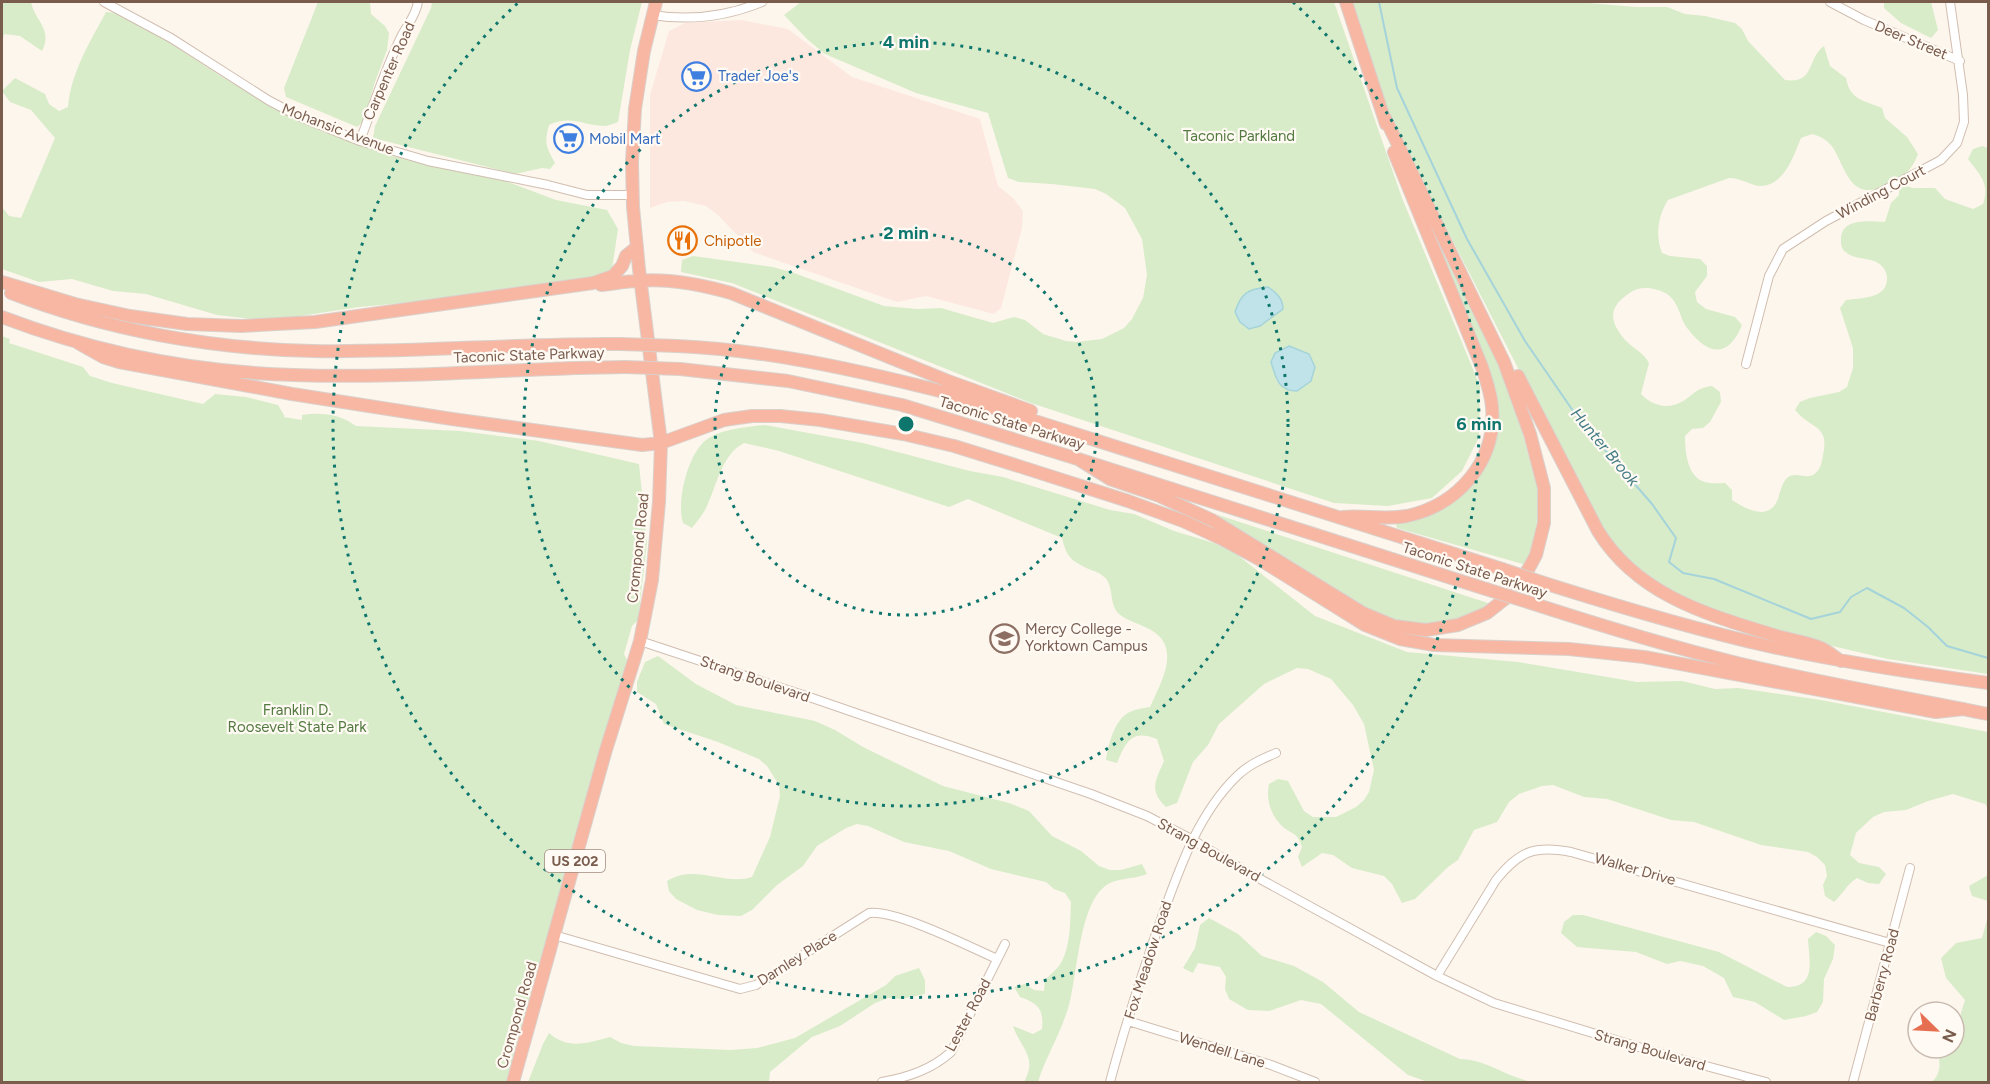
<svg xmlns="http://www.w3.org/2000/svg" width="1990" height="1084" font-family="Figtree,sans-serif">
<style>
.commercial{fill:#fde8e0}
.green{fill:#d8ecc9;fill-rule:evenodd}
.water{fill:#bfe3e8;stroke:#a5d3da;stroke-width:1.5}
.lines{fill:none;stroke-linecap:round;stroke-linejoin:round}
.stream{stroke:#a5d3da;stroke-width:2}
.minor-casing{stroke:#d1beb0;stroke-width:10}
.highway-casing{stroke:#dad1cd;stroke-width:14}
.minor{stroke:#fff;stroke-width:8}
.highway{stroke:#f7b7a3;stroke-width:12}
.highway-bridge-casing{stroke:#dad1cd;stroke-width:14;stroke-linecap:butt}
.highway-bridge{stroke:#f7b7a3;stroke-width:12}
.ring{fill:none;stroke:#0f766e;stroke-width:3;stroke-dasharray:3 6}
.labels{text-anchor:middle;dominant-baseline:central;stroke-width:4.5;stroke-linejoin:round;paint-order:stroke}
.shield{fill:#fffaf3;stroke:#a28b7f;stroke-width:1.5}
.shield-label{font-size:14px;font-weight:bold;fill:#7a5c4d}
.street-label{font-size:15px;fill:#7a5c4d;stroke:#fffaf3}
.shop-label{font-size:15px;fill:#366cbe;stroke:#fffaf3;text-anchor:start}
.park-label{font-size:15px;fill:#537a41;stroke:#fffaf3}
.food-label{font-size:15px;fill:#c56008;stroke:#fffaf3;text-anchor:start}
.education-label{font-size:15px;fill:#785e54;stroke:#fffaf3;text-anchor:start}
.water-label{font-size:16px;font-style:italic;fill:#437c86;stroke:#fffaf3}
.centre{fill:#0f766e;stroke:#fffaf3;stroke-width:3}
.ring-label{font-size:18px;text-anchor:middle;font-weight:bold;fill:#0f766e;stroke:#fffaf3;stroke-width:4.5;stroke-linejoin:round;paint-order:stroke}
</style>
<rect width="100%" height="100%" fill="#fdf6ec"/>
<path class="commercial" d="M 741,20 L 788,29 L 852,77 L 980,119 L 998,186 L 1013,198 L 1023,211 L 1022,228 L 1001,308 L 994,314 L 926,296 L 897,302 L 753,252 L 718,215 L 706,206 L 684,201 L 667,202 L 650,208 L 650,95 L 669,31 L 685,23 Z"/>
<path class="green" d="M 2,2 L 31,2 C 35,21 53,29 42,51 L 20,36 L 4,34 L 2,44 Z
M 318,2 L 370,2 L 371,14 L 385,26 L 389,33 L 387,50 L 375,82 L 363,122 L 357,127 L 286,97 L 284,88 Z
M 432,2 L 642,2 L 630,50 L 618,122 C 613,124 608,126 603,126 C 582,125 571,115 549,125 C 544,143 546,147 555,163 L 550,169 L 542,168 L 515,174 L 373,138 L 375,126 L 431,8 Z
M 801,2 L 1334,2 L 1402,198 L 1480,386 L 1479,437 L 1462,471 L 1432,498 L 1388,506 L 1334,503 L 1031,403 L 732,283 L 681,272 L 682,260 L 693,256 L 773,267 L 794,273 L 884,306 L 917,309 L 941,308 L 993,323 L 1014,317 L 1025,320 L 1043,334 L 1066,341 L 1077,342 L 1102,339 L 1124,328 L 1132,319 L 1143,298 L 1147,275 L 1142,239 L 1125,208 L 1106,194 L 1095,189 L 1052,184 L 1019,182 L 1008,178 L 988,113 L 916,93 L 825,54 L 808,40 L 784,15 ZM 1271,362 L 1311,381 L 1297,391 C 1274,385 1278,384 1271,362 Z
M 1352,2 L 1577,2 L 1636,7 L 1667,7 L 1685,14 L 1705,16 L 1735,23 L 1742,29 L 1748,41 L 1785,80 C 1816,84 1806,59 1824,46 L 1830,66 L 1846,78 C 1850,100 1863,100 1882,108 L 1885,118 L 1907,137 L 1918,154 C 1913,168 1904,178 1890,183 C 1884,185 1875,191 1868,190 C 1847,190 1842,159 1831,145 C 1826,139 1819,136 1812,134 L 1801,138 C 1794,155 1784,186 1761,186 C 1752,186 1741,178 1729,178 L 1668,200 C 1658,216 1655,235 1662,253 L 1670,256 L 1700,259 L 1707,266 L 1707,276 L 1695,292 L 1697,302 L 1706,309 L 1735,317 L 1742,325 C 1729,358 1708,356 1688,329 C 1679,318 1680,303 1667,294 C 1657,288 1641,285 1631,292 C 1608,307 1608,320 1626,341 C 1634,349 1643,352 1649,363 L 1641,394 C 1650,404 1664,409 1677,404 C 1691,399 1693,388 1712,386 L 1720,392 L 1721,402 L 1710,422 L 1703,428 L 1692,429 L 1685,436 C 1685,451 1687,477 1705,482 C 1711,484 1719,483 1725,483 L 1732,490 L 1732,500 C 1746,509 1769,522 1778,499 C 1780,492 1782,483 1787,478 C 1795,471 1804,479 1813,475 C 1820,471 1822,463 1823,455 C 1830,424 1810,429 1795,410 L 1800,402 L 1810,398 L 1839,392 L 1847,387 L 1853,368 L 1853,348 L 1840,308 L 1846,300 C 1860,298 1887,299 1887,279 C 1887,272 1884,267 1878,263 C 1869,257 1855,260 1847,253 C 1842,250 1841,246 1841,241 C 1840,217 1869,221 1885,222 L 1891,203 L 1899,195 L 1899,184 L 1913,188 L 1935,188 L 1945,199 L 1973,209 L 1983,204 C 1990,183 1980,175 1968,159 L 1973,149 L 1982,146 L 1988,148 L 1988,674 L 1888,659 L 1828,645 L 1756,625 L 1683,598 L 1668,591 L 1615,549 L 1588,505 L 1392,122 L 1380,91 Z
M 1884,2 L 1931,2 L 1938,30 L 1931,38 L 1901,23 L 1884,8 Z
M 106,12 L 115,13 L 167,41 L 219,75 L 281,112 L 321,131 L 392,156 L 500,179 L 556,200 L 607,210 L 618,229 L 612,269 L 603,276 L 468,297 L 359,307 L 268,321 L 217,315 L 146,294 L 113,291 L 72,279 L 39,282 L 2,269 L 2,207 L 9,216 L 21,218 L 55,138 L 31,110 L 10,102 L 2,91 L 15,78 L 45,94 L 49,104 L 59,111 L 68,107 C 71,72 90,42 106,12 Z
M 1436,249 L 1441,249 L 1492,349 L 1518,417 L 1538,491 L 1536,543 L 1526,565 L 1397,528 L 1396,524 L 1429,513 L 1466,492 L 1484,466 L 1494,399 Z
M 2,336 L 10,339 L 9,343 L 83,367 L 90,376 L 112,383 L 203,404 L 215,394 L 246,397 L 278,405 L 284,415 L 284,417 L 302,420 L 302,415 C 321,412 340,414 356,426 L 460,431 L 539,441 L 639,464 L 647,543 L 638,620 L 632,626 L 624,654 L 627,660 L 506,1082 L 2,1082 Z
M 765,425 L 863,443 L 970,471 L 1003,477 L 1110,510 L 1134,514 L 1174,531 L 1214,543 L 1235,553 L 1315,616 L 1407,652 L 1518,662 L 1637,682 L 1682,681 L 1715,689 L 1738,688 L 1821,700 L 1988,732 L 1988,808 L 1985,804 L 1953,794 L 1928,801 L 1906,810 L 1884,812 L 1873,817 L 1856,833 L 1850,855 L 1859,863 L 1879,867 L 1886,874 L 1879,884 L 1868,883 L 1857,878 C 1846,885 1843,894 1834,902 L 1825,896 L 1823,885 L 1827,876 L 1825,865 L 1817,857 L 1808,852 L 1761,845 L 1694,822 L 1671,820 L 1607,799 L 1584,797 L 1553,785 L 1542,786 L 1519,794 L 1509,802 L 1497,822 L 1474,830 L 1458,860 L 1448,867 L 1415,899 L 1402,903 L 1392,884 L 1384,876 L 1352,868 L 1333,855 L 1322,853 L 1302,867 L 1298,857 L 1302,847 C 1297,830 1290,835 1280,824 C 1270,813 1266,799 1269,784 L 1278,779 L 1288,781 L 1304,811 L 1313,817 L 1336,817 L 1356,807 L 1364,800 L 1369,792 L 1374,770 L 1364,724 L 1353,705 L 1331,679 L 1308,669 L 1297,668 L 1264,684 L 1219,724 L 1208,745 L 1193,762 L 1177,803 L 1166,807 C 1148,790 1156,780 1164,761 L 1157,739 C 1131,729 1126,742 1117,763 L 1106,760 C 1108,745 1115,718 1130,712 C 1136,709 1144,708 1150,707 C 1161,682 1182,648 1151,630 C 1141,624 1126,621 1118,613 C 1108,602 1115,585 1103,576 C 1100,573 1094,571 1091,570 C 1072,561 1067,559 1062,538 L 968,499 L 949,507 L 779,451 L 744,443 C 721,455 717,486 706,508 C 703,515 697,521 692,528 L 683,523 C 676,501 688,454 706,440 C 721,429 747,427 765,425 Z
M 1218,515 L 1488,603 L 1481,612 L 1456,621 L 1413,626 L 1387,620 L 1344,598 L 1217,519 Z
M 658,656 L 696,684 L 736,705 L 815,721 L 835,730 L 863,747 L 943,786 L 1009,803 L 1029,811 L 1052,836 L 1081,851 L 1099,866 L 1110,870 L 1121,870 L 1142,864 L 1147,874 C 1133,880 1116,877 1104,887 C 1081,905 1077,969 1071,996 C 1065,1027 1047,1053 1038,1082 L 1024,1082 C 1038,1057 1021,1049 1013,1026 L 1033,1034 L 1042,1029 C 1044,1009 1038,1003 1020,997 L 1014,987 L 1025,984 L 1034,990 L 1044,991 L 1045,980 C 1050,975 1057,969 1061,963 C 1071,945 1070,922 1071,902 L 1065,893 L 1054,889 L 1046,882 L 991,869 L 949,851 L 904,842 L 868,826 L 857,824 L 846,828 L 817,846 L 803,866 L 777,885 L 752,910 L 741,916 L 718,915 L 697,910 L 676,899 L 669,891 L 667,881 C 695,863 724,886 752,877 L 770,837 L 780,796 L 779,785 L 767,766 L 759,759 L 718,742 L 664,724 L 656,704 L 637,692 L 637,682 L 645,662 Z
M 1988,875 L 1988,901 L 1972,896 L 1969,886 Z
M 1573,915 L 1583,915 L 1719,952 L 1787,987 C 1817,987 1809,960 1808,939 L 1816,932 L 1826,936 L 1835,945 L 1833,959 L 1824,979 L 1823,1002 L 1817,1012 L 1806,1016 L 1784,1020 L 1755,1002 L 1733,997 L 1724,978 L 1703,966 L 1680,961 L 1667,964 L 1636,952 L 1577,947 L 1561,933 L 1564,922 Z
M 1988,916 L 1988,1082 L 1932,1082 C 1942,1072 1941,1060 1935,1048 L 1954,1048 L 1954,1017 L 1960,1016 L 1965,1000 L 1946,978 L 1941,958 L 1956,943 L 1982,938 Z
M 1209,918 L 1238,934 L 1262,956 L 1294,966 L 1323,982 L 1359,1012 L 1460,1059 C 1486,1059 1508,1078 1533,1082 L 1428,1082 L 1408,1075 L 1321,1004 L 1301,1000 L 1269,1011 L 1248,1010 L 1229,999 L 1225,989 L 1226,977 L 1220,967 L 1198,963 L 1193,973 L 1183,968 L 1195,948 L 1200,925 Z
M 919,968 L 925,980 L 925,994 L 902,999 L 888,998 L 875,1003 L 840,1026 L 812,1037 L 770,1072 L 769,1082 L 528,1082 L 543,1044 L 549,1033 C 568,1050 587,1043 610,1037 L 621,1043 L 634,1046 L 731,1050 L 757,1048 L 795,1038 L 886,985 L 895,976 Z"/>
<path class="water" d="M 1268,287 C 1277,293 1283,299 1283,309 L 1260,326 L 1249,329 L 1240,322 L 1235,312 C 1241,293 1248,289 1268,287 Z
M 1289,346 L 1309,354 L 1315,367 L 1311,381 L 1297,391 C 1278,391 1276,378 1271,362 L 1275,353 Z"/>
<g class="lines">
<path class="stream" d="M 1379,2 L 1397,88 L 1467,239 L 1525,341 L 1580,421 L 1652,504 L 1676,538 L 1669,562 L 1683,573 L 1714,579 L 1811,619 L 1840,612 L 1851,597 L 1867,588 L 1904,608 L 1928,627 L 1947,646 L 1988,658"/>
<defs>
<path id="minor" d="M 104,2 L 171,38 L 268,100 L 298,116 L 360,141 L 428,161 L 548,185 L 587,195 L 633,195
M 1830,2 L 1864,20 L 1960,61
M 652,15 C 690,21 728,16 762,2
M 360,141 C 373,106 385,69 402,35 C 408,24 416,15 418,2
M 1746,364 L 1769,276 L 1783,249 L 1826,221 L 1941,160 L 1957,143 L 1964,122 L 1963,95 L 1950,2
M 640,641 L 815,699 L 1091,794 L 1147,816 L 1193,840 L 1231,863 L 1437,976 L 1494,1003 L 1665,1055 L 1766,1082
M 554,935 L 740,989 L 756,985 L 869,913 C 897,910 968,946 997,959
M 1437,976 L 1496,880 C 1519,851 1535,845 1571,852 L 1890,943
M 1128,1021 L 1271,1065 L 1315,1082
M 882,1082 C 908,1077 931,1070 951,1052 L 1005,944
M 1110,1082 C 1124,1029 1141,977 1159,925 C 1178,873 1196,816 1237,776 C 1248,765 1262,759 1276,753
M 1853,1082 L 1910,868"/>
<path id="highway" d="M 1346,2 L 1386,124
M 2,282 L 75,304 L 130,316 L 187,324 L 241,326 L 315,322 L 593,283 L 613,276 L 622,266 L 626,256 L 637,247
M 601,285 C 614,284 626,281 638,281 C 668,278 702,285 731,293 L 948,381 L 1031,411
M 11,293 C 106,330 211,349 313,351 C 415,353 518,343 621,344
M 2,317 C 94,352 194,372 294,375 C 404,379 515,368 625,367
M 78,343 L 103,357 L 119,362 L 292,394 L 452,419 L 642,445 L 661,443 L 724,420 L 752,416 L 780,416 L 820,420 L 903,434 L 954,446 L 1012,464 L 1128,501 L 1183,521 L 1222,539 L 1259,559 L 1365,625 L 1400,639 L 1434,645 L 1569,649 L 1644,657 L 1936,712 L 1964,709
M 677,346 C 767,350 853,369 940,391 L 1502,569
M 680,369 L 788,381 L 902,405 L 1078,459 L 1486,589
M 1518,376 L 1598,531 C 1638,596 1709,615 1777,636 C 1791,640 1808,642 1821,648 C 1828,651 1834,657 1841,661
M 1078,459 L 1110,479 L 1157,495 L 1212,520 L 1363,613 L 1394,626 L 1426,630 L 1458,625 L 1487,613 L 1506,598 L 1517,586 L 1529,568 L 1536,555 L 1544,523 L 1544,488 L 1530,434 L 1504,362 L 1385,118
M 1343,517 C 1364,515 1385,520 1407,516 C 1458,505 1497,461 1492,407 C 1491,393 1486,380 1482,367 L 1394,152
M 1547,584 C 1620,607 1693,629 1768,646 C 1841,662 1914,673 1988,683
M 1531,603 C 1599,625 1667,646 1737,663 C 1820,683 1905,697 1988,714
M 513,1082 L 605,753 L 640,641 L 652,580 L 659,502 L 661,443 L 639,269 L 633,207 L 632,162 L 635,109 L 644,51 L 656,2"/>
</defs>
<use href="#minor" class="minor-casing"/>
<use href="#highway" class="highway-casing"/>
<use href="#minor" class="minor"/>
<use href="#highway" class="highway"/>
<defs>
<path id="highway-bridge" d="M 621,344 L 677,346
M 625,367 L 680,369
M 1502,569 L 1547,584
M 1486,589 L 1531,603"/>
</defs>
<use href="#highway-bridge" class="highway-bridge-casing"/>
<use href="#highway-bridge" class="highway-bridge"/>
</g>
<g class="ring">
<circle cx="906" cy="424" r="191"/>
<circle cx="906" cy="424" r="382"/>
<path d="M1293 2A573 573 0 1 1 519 2"/>
</g>
<defs>
<symbol id="supermarket-ring" viewBox="-11 -11 22 22"><circle r="9.5" fill="#fffaf3" stroke="#3f7fe0" stroke-width="1.5"/><path d="M-6-5.5h2.5l.6 2H6L4.5 2H-2.5L-4.4-4H-6ZM-1.5 3.2a1.3 1.3 0 1 0 .1 0ZM3 3.2a1.3 1.3 0 1 0 .1 0Z" fill="#3f7fe0"/></symbol>
<symbol id="restaurant-ring" viewBox="-11 -11 22 22"><circle r="9.5" fill="#fffaf3" stroke="#e8710a" stroke-width="1.5"/><path d="M-5-6h1v4h1v-4h1v4h1v-4h1v5L-1.5 .5V6h-2V.5L-5-1ZM5-6V6H3V1.5H1.5Q1.5-4 5-6Z" fill="#e8710a"/></symbol>
<symbol id="school-ring" viewBox="-11 -11 22 22"><circle r="9.5" fill="#fffaf3" stroke="#8d6e63" stroke-width="1.5"/><path d="M0-5L7-2L0 1L-7-2ZM-4 1L0 2.5L4 1V4Q0 6-4 4Z" fill="#8d6e63"/></symbol>
</defs>
<g fill-rule="evenodd">
<use href="#supermarket-ring" x="680" y="60" width="33" height="33"/>
<use href="#supermarket-ring" x="552" y="122" width="33" height="33"/>
<use href="#restaurant-ring" x="666" y="224" width="33" height="33"/>
<use href="#school-ring" x="988" y="622" width="33" height="33"/>
</g>
<g class="labels">
<rect class="shield" x="545" y="850" width="60" height="22" rx="4.5"/>
<g class="shield-label">
<text x="575" y="861">US 202</text>
</g>
<g class="street-label">
<text transform="translate(1911 40) rotate(23)">Deer Street</text>
<text transform="translate(389 71) rotate(-66)">Carpenter Road</text>
<text transform="translate(338 129) rotate(21)">Mohansic Avenue</text>
<text transform="translate(1881 192) rotate(-28)">Winding Court</text>
<text transform="translate(529 355) rotate(-2)">Taconic State Parkway</text>
<text transform="translate(1012 423) rotate(17)">Taconic State Parkway</text>
<text transform="translate(638 548) rotate(-84)">Crompond Road</text>
<text transform="translate(1475 570) rotate(18)">Taconic State Parkway</text>
<text transform="translate(755 679) rotate(19)">Strang Boulevard</text>
<text transform="translate(1209 850) rotate(29)">Strang Boulevard</text>
<text transform="translate(1635 869) rotate(16)">Walker Drive</text>
<text transform="translate(797 958) rotate(-32)">Darnley Place</text>
<text transform="translate(1148 960) rotate(-72)">Fox Meadow Road</text>
<text transform="translate(1882 975) rotate(-75)">Barberry Road</text>
<text transform="translate(517 1015) rotate(-74)">Crompond Road</text>
<text transform="translate(968 1015) rotate(-62)">Lester Road</text>
<text transform="translate(1222 1050) rotate(17)">Wendell Lane</text>
<text transform="translate(1650 1050) rotate(16)">Strang Boulevard</text>
</g>
<g class="shop-label">
<text x="718" y="76">Trader Joe's</text>
<text x="589" y="139">Mobil Mart</text>
</g>
<g class="park-label">
<text x="1239" y="136">Taconic Parkland</text>
<text x="297" y="710">Franklin D.<tspan x="297" dy="17">Roosevelt State Park</tspan></text>
</g>
<g class="food-label">
<text x="704" y="241">Chipotle</text>
</g>
<g class="education-label">
<text x="1025" y="629">Mercy College -<tspan x="1025" dy="17">Yorktown Campus</tspan></text>
</g>
<g class="water-label">
<text transform="translate(1605 447) rotate(50)">Hunter Brook</text>
</g>
</g>
<circle cx="906" cy="424" r="9" class="centre"/>
<g class="ring-label">
<text x="906" y="48">4 min</text>
<text x="906" y="239">2 min</text>
<text x="1479" y="430">6 min</text>
</g>
<rect width="1990" height="1084" fill="none" stroke="#7a5c4d" stroke-width="6"/>
<g transform="translate(1936 1030) rotate(114)"><circle r="28" fill="#fffaf3" stroke="#cabbb1" stroke-width="1.5"/>
<path d="M0-4.5L10 22L0 15L-10 22Z" fill="#e76f51"/>
<text y="-9" font-size="16" font-weight="bold" text-anchor="middle" fill="#7a5c4d">N</text>
</g>
</svg>
